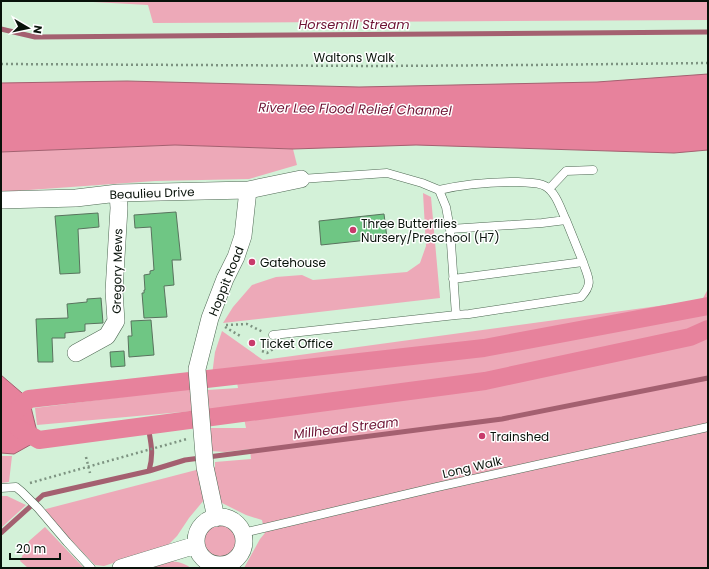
<svg xmlns="http://www.w3.org/2000/svg" width="709" height="569" font-family="Poppins,sans-serif">
<style>
.green{fill:#eda9b8}
.water{fill:#e7829c;stroke:#a46070}
.lines{fill:none;stroke-linecap:round;stroke-linejoin:round}
.stream{stroke:#a46070;stroke-width:5}
.canal{stroke:#e7829c;stroke-width:18}
.building{fill:#6fc684;stroke:#59735e}
.service-casing{stroke:#4f6954;stroke-width:9}
.minor-casing{stroke:#4f6954;stroke-width:18}
.path{stroke:#7d9381;stroke-width:2.5;stroke-dasharray:2 3;stroke-linecap:butt}
.service{stroke:#fff;stroke-width:8}
.minor{stroke:#fff;stroke-width:17}
.poi-dot{fill:#c83b6b;stroke:#fff;stroke-width:1.5}
.labels{text-anchor:middle;dominant-baseline:central;stroke-width:3;stroke-linejoin:round;paint-order:stroke}
.street-label{font-size:12px;fill:#08120a;stroke:#fff}
.poi-label{font-size:12px;fill:#08120a;stroke:#fff;text-anchor:start}
.water-label{font-size:13px;font-style:italic;fill:#6d1334;stroke:#fff}
</style>
<rect width="100%" height="100%" fill="#d3f1d8"/>
<path class="green" d="M 75,1 L 708,1 L 708,20 L 153,23 L 148,5 Z
M 175,145 L 293,149 L 297,165 L 249,179 L 155,181 L 1,192 L 1,152 Z
M 423,193 L 431,197 L 440,298 L 223,323 L 233,307 L 252,285 L 276,277 L 302,275 L 313,280 L 407,272 L 420,263 L 426,246 Z
M 708,289 L 708,568 L 244,568 L 260,539 L 265,533 L 262,520 L 246,515 L 220,502 L 212,468 L 215,467 L 215,462 L 251,459 L 250,449 L 225,452 L 210,451 L 207,428 L 246,428 L 242,408 L 207,410 L 207,390 L 238,388 L 235,372 L 212,375 L 215,352 L 222,331 L 263,360 L 702,300 Z
M 193,388 L 193,411 L 37,425 L 35,408 Z
M 1,456 L 12,456 L 9,482 L 1,483 Z
M 200,469 L 204,500 L 189,518 L 177,536 L 168,545 L 104,566 L 95,565 L 42,510 Z
M 1,496 L 7,496 L 26,505 L 1,528 Z
M200 542a20 20 0 1 1 40 0a20 20 0 1 1-40 0Z
M 45,527 L 84,568 L 28,568 L 20,561 L 29,541 Z
M 165,561 C 175,561 183,562 191,568 L 150,568 Z"/>
<path class="water" d="M 708,74 L 708,150 L 674,153 L 416,145 L 293,149 L 175,145 L 1,152 L 1,83 L 127,81 L 359,87 L 597,82 Z
M 1,375 L 29,399 L 39,440 L 14,454 L 1,453 Z"/>
<g class="lines">
<path class="stream" d="M 1,29 L 35,37 L 708,32
M 148,426 C 151,444 154,453 149,471
M 1,533 L 43,495 L 149,471 L 185,460 L 502,419 L 708,378"/>
<path class="canal" d="M 1,421 L 6,420 L 29,399 L 484,348 L 708,306
M 18,428 L 39,440 L 485,381 L 690,337 L 708,329"/>
</g>
<path class="building" d="M 176,212 L 181,260 L 172,260 L 174,285 L 164,286 L 167,317 L 144,318 L 142,293 L 144,293 L 144,290 L 145,290 L 144,275 L 150,274 L 150,271 L 154,270 L 151,227 L 135,228 L 134,215 Z
M 98,213 L 99,227 L 78,229 L 80,273 L 60,274 L 55,216 Z
M 384,214 L 387,238 L 321,245 L 319,221 Z
M 101,298 L 103,323 L 85,324 L 85,331 L 65,333 L 65,338 L 52,338 L 53,362 L 38,362 L 36,319 L 68,318 L 67,304 L 87,302 L 87,299 Z
M 151,320 L 154,355 L 129,357 L 128,336 L 132,336 L 131,321 Z
M 124,351 L 125,366 L 111,367 L 110,352 Z"/>
<g class="lines">
<defs>
<path id="service" d="M 549,189 L 566,171 L 593,170
M 439,190 C 465,184 491,182 518,182 C 526,183 538,182 545,186 C 556,192 561,210 566,220 L 542,223 L 450,229
M 566,220 L 583,262
M 453,279 L 583,262 C 588,278 594,283 581,297 L 469,314 L 456,315
M 273,335 L 456,315 L 450,229 L 446,207 L 439,190 L 422,183 L 387,173 L 301,179
M 1,488 L 16,487 L 22,492 L 38,508 L 67,542 L 91,568
M 243,533 L 437,487 L 708,427"/>
<path id="minor" d="M 1,200 L 76,198 L 118,193 L 248,190 L 301,179
M 76,353 L 107,336 L 116,321 L 114,291 L 119,208 L 118,193
M196 541a24 24 0 1 1 48 0a24 24 0 1 1-48 0Z
M 216,518 L 205,467 L 197,369 L 210,318 L 225,279 L 236,257 L 243,236 L 248,190
M 121,568 L 196,545"/>
</defs>
<use href="#service" class="service-casing"/>
<use href="#minor" class="minor-casing"/>
<path class="path" d="M 1,64 L 381,66 L 528,65 L 708,63
M 226,325 L 247,324 L 263,332
M 225,327 L 242,337
M 262,351 L 267,353 L 275,348
M 86,457 L 90,473
M 30,483 L 187,439"/>
<use href="#service" class="service"/>
<use href="#minor" class="minor"/>
</g>
<g class="poi-dot">
<circle cx="353" cy="230" r="4"/>
<circle cx="252" cy="262" r="4"/>
<circle cx="252" cy="343" r="4"/>
<circle cx="482" cy="436" r="4"/>
</g>
<g class="labels">
<g class="street-label">
<text x="354" y="57">Waltons Walk</text>
<text transform="translate(152 193) rotate(-2)">Beaulieu Drive</text>
<text transform="translate(117 271) rotate(-89)">Gregory Mews</text>
<text transform="translate(226 281) rotate(-68)">Hoppit Road</text>
<text transform="translate(472 467) rotate(-13)">Long Walk</text>
</g>
<g class="poi-label">
<text x="361" y="223">Three Butterflies<tspan x="361" dy="14">Nursery/Preschool (H7)</tspan></text>
<text x="260" y="262">Gatehouse</text>
<text x="260" y="343">Ticket Office</text>
<text x="490" y="436">Trainshed</text>
</g>
<g class="water-label">
<text x="354" y="24">Horsemill Stream</text>
<text transform="translate(355 109) rotate(1)">River Lee Flood Relief Channel</text>
<text transform="translate(346 428) rotate(-7)">Millhead Stream</text>
</g>
</g>
<rect width="709" height="569" fill="none" stroke="#08120a" stroke-width="4"/>
<g transform="translate(28 28) rotate(99)" stroke="#ffffff" stroke-width="3" paint-order="stroke">
<path d="M0-3L7 15L0 10L-7 15Z" fill="#08120a"/>
<text y="-6" font-size="11" font-weight="bold" text-anchor="middle" fill="#08120a">N</text>
</g>
<path d="M10 553v6h50v-6" fill="none" stroke="#08120a" stroke-width="2"/>
<text x="16" y="553" font-size="12" fill="#08120a" stroke="#ffffff" stroke-width="3" paint-order="stroke">20 m</text>
</svg>
